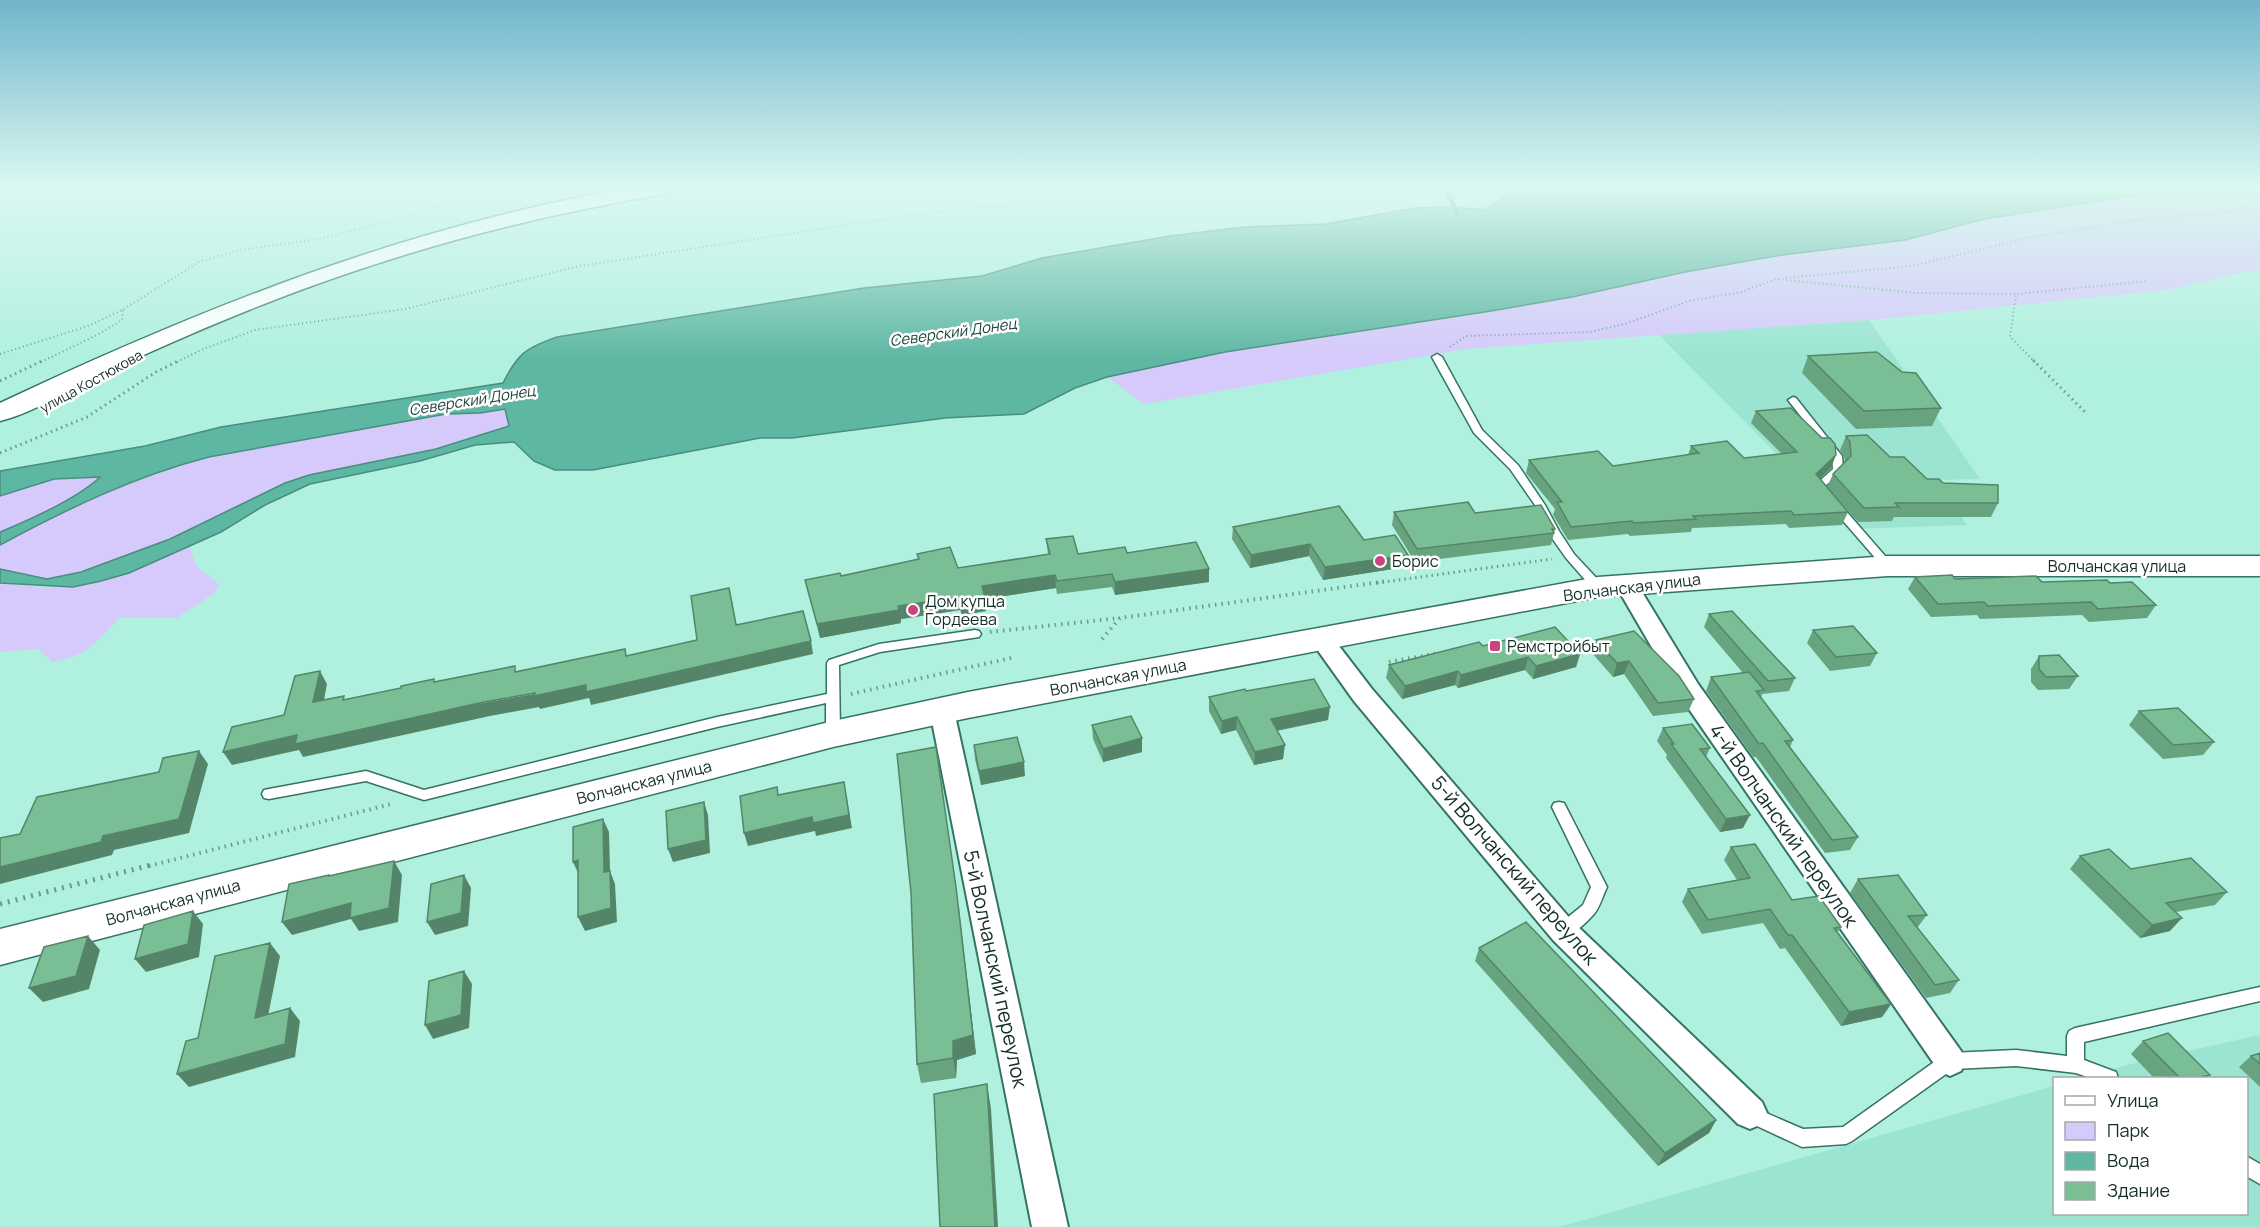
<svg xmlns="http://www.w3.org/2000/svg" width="2260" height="1227" font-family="Manrope,sans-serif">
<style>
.built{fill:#9be4d2}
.green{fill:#d6c9fb}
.water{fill:#5eb7a3;stroke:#488e7e;stroke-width:1.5}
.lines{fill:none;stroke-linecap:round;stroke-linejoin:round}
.stream{stroke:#488e7e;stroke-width:5}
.lane-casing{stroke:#357365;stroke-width:3}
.street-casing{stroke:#357365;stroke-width:4}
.secondary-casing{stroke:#357365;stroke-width:3}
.primary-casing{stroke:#357365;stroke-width:3}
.path-far3{stroke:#6a9a8d;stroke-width:2;stroke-dasharray:1 3;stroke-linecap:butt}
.path-far2{stroke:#6a9a8d;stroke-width:3;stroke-dasharray:1.5 4;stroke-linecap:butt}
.path-far1{stroke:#6a9a8d;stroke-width:4;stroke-dasharray:1.5 5;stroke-linecap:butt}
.path{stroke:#6a9a8d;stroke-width:5;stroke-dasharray:2 6;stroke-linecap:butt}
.lane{fill:#fff;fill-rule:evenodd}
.street{fill:#fff;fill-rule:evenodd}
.secondary{fill:#fff;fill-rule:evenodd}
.primary{fill:#fff;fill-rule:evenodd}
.wall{fill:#68a37f}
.shaded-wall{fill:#558568}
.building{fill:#79be94;stroke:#558568;stroke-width:1.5}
.poi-dot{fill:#cc4380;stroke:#fff;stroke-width:2}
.labels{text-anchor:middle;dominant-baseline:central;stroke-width:5;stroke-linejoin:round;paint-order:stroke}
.far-street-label{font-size:14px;fill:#132d27;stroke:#fff}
.far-water-label{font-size:15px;font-style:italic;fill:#1a433a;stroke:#fff}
.poi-label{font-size:16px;fill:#132d27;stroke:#fff;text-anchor:start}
.street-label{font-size:16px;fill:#132d27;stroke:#fff}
.near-street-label{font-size:20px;fill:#132d27;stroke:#fff}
</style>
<rect width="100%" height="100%" fill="#b0f0df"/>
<path class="built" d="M 1869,320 L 1980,479 L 1938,480 L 1967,525 L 1851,529 L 1659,335 Z
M 2260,1035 L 2260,1227 L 1559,1227 L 2054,1086 L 2054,1214 L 2246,1214 L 2246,1078 L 2080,1078 L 2139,1062 Z"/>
<path class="green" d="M 2182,188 L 2260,188 L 2260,269 L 2167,290 L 1869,320 L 1466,349 L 1144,404 L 1107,377 L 1225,352 L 1491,311 L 1572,297 L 1685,272 L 1782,255 L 1905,240 L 1984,219 Z
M 505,409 L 509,427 L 436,449 L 309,475 L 285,483 L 170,539 L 81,572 L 47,579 L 0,569 L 0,545 L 89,499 L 184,464 L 263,446 L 446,414 L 480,413 Z
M 86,476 L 100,476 C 78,499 30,520 0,532 L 0,496 L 54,479 Z
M 189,546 L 197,567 L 219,584 L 216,592 L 177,618 L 119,618 C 95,644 88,655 52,662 L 38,649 L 0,652 L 0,583 C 24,585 51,590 75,586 C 116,581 151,562 189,546 Z"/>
<path class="water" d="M 1523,188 L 2182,188 L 1984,219 L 1905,240 L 1782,255 L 1685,272 L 1572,297 L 1491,311 L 1225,352 L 1107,377 L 1075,388 L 1024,414 L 945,418 L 792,438 L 760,438 L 593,470 L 555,470 L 534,461 L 514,442 L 475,445 L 420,461 L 310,484 L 265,505 L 221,532 L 129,573 L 101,581 L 73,587 L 0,583 L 0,569 L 47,579 L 81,572 L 170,539 L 285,483 L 309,475 L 436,449 L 509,426 L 505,409 L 480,413 L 446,414 L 209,457 C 135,476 67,509 0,545 L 0,532 C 29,520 78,498 100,477 L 54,479 L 0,496 L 0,471 L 145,446 L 221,427 L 503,383 C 518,353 526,348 557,337 L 864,288 L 982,276 L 1042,258 L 1170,236 L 1244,227 L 1326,224 L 1414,208 L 1454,207 L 1484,210 L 1509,193 Z"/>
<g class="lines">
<path class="stream" d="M 1446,188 L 1457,214"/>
<defs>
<path id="lane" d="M 1437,354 L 1442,357 L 1482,430 L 1518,465 L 1545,505 L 1559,531 L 1574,554 L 1602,584 L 1604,587 L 1602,590 L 1594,590 L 1566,558 L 1547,531 L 1535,505 L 1510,469 L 1474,433 L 1432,357 Z
M 1793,397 L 1796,398 L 1842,456 L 1843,470 L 1824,487 L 1828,492 L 1827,494 L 1819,494 L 1813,487 L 1833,469 L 1832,456 L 1788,400 Z
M 1835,502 L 1839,503 L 1892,564 L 1894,566 L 1892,568 L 1884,568 L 1831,507 L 1830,505 Z
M 975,630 L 979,631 L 981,634 L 979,637 L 880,652 L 839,665 L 840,734 L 838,737 L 828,737 L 826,734 L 826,703 L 717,727 L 424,800 L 366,781 L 269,799 L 264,798 L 262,794 L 264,790 L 269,789 L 366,771 L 424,790 L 717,717 L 827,694 L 827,663 L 829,660 L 879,644 Z
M 1559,802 L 1564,803 L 1607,887 C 1603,895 1600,907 1594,914 C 1586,923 1569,940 1557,936 L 1555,931 L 1557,926 L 1583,905 L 1591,887 L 1552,807 L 1554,803 Z
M 2260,987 L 2260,1001 L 2084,1042 L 2084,1060 L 2116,1072 L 2118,1078 L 2090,1078 L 2076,1073 L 2016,1066 L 1953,1069 L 1852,1141 L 1846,1144 L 1802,1147 L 1744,1120 L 1741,1114 L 1744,1108 L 1750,1106 L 1803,1129 L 1843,1127 L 1944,1055 L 1950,1053 L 2016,1050 L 2067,1056 L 2067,1036 L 2069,1031 L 2075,1028 Z
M 2246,1156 L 2260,1164 L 2260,1184 L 2246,1176 Z"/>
<path id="street" d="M 1626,577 L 1634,579 L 1698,684 L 1961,1051 L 1966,1061 L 1961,1071 L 1950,1076 L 1939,1071 L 1680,696 L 1615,584 L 1618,579 Z
M 1321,630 L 1329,633 L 1372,689 L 1573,922 L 1762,1102 L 1767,1113 L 1762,1124 L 1750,1129 L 1738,1124 L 1553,940 L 1354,701 L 1309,638 L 1313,633 Z
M 942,702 L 951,705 L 954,711 L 1068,1227 L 1032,1227 L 930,711 L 933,705 Z"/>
<path id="secondary" d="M 630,188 L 674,188 L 671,192 L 664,194 C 518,219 386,255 249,310 C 194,332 140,356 87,381 C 59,395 30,414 0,421 L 0,403 C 202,308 409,225 630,188 Z"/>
<path id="primary" d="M 1888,556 L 2260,556 L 2260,576 L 1888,576 L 1598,597 L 968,718 L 833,747 L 0,965 L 0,929 L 833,721 L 968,692 L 1598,577 Z"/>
</defs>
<use href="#lane" class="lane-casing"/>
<use href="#street" class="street-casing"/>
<use href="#secondary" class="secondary-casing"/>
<use href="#primary" class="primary-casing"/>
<path class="path-far3" d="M 683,195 L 730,188
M 1786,278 L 1912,266 L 2028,238 L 2148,218 L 2232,212 L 2260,201
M 1450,347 L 1466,336 L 1590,332 L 1625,324 L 1689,301 L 1741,292 L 1776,279 L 1917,293 L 2016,294
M 0,354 L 88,326 L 124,309 L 199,262 L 240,250 L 318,239 L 360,229 L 502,188
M 41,362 L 99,334 L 122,320 L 123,310
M 177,362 L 201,350 L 255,330 L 405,309 L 580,266 L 905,216 L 1163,188
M 2035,362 L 2010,337 L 2016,294 L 2148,281"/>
<path class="path-far2" d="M 2033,360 L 2086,413
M 0,381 L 44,360
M 0,453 L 87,417 L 156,372 L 180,360
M 1377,583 L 1552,559"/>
<path class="path-far1" d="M 990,632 L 1120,618
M 1102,639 L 1120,618 L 1388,581
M 1389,662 L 1439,653
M 851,694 L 1011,658
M 149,866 L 391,804"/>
<path class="path" d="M 0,904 L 155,864"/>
<use href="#lane" class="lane"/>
<use href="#street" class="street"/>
<use href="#secondary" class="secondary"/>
<use href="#primary" class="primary"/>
</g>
<path class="wall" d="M 1808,356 L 1941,408 L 1932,426 L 1856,429 L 1802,373 Z
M 1756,411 L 1831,468 L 1820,478 L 1827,487 L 1833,474 L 1845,462 L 1844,456 L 1840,450 L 1846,436 L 1890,457 L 1927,479 L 1943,483 L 1998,503 L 1991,517 L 1894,517 L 1892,521 L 1858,522 L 1837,498 L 1848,512 L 1842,525 L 1789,528 L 1786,524 L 1692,528 L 1691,532 L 1630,536 L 1628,534 L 1568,540 L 1553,515 L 1555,509 L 1526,473 L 1529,460 L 1613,466 L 1688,455 L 1691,446 L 1744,458 L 1782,454 L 1751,423 Z
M 1394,512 L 1475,513 L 1555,529 L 1551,545 L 1415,562 L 1392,525 Z
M 1233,527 L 1364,540 L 1405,567 L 1323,580 L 1309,556 L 1250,568 L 1232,539 Z
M 1046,539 L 1078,554 L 1127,553 L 1209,582 L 1115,595 L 1112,587 L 1057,594 L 1056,588 L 985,599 L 986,611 L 962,615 L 960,610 L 901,619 L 901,623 L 820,638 L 805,580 L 841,576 L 918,560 L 917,554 L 958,568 L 1048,554 Z
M 1915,577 L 2042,582 L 2110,583 L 2156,605 L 2147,618 L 2089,622 L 2082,615 L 1980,619 L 1977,615 L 1931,617 L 1908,589 Z
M 1709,614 L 1795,678 L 1789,691 L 1762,694 L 1761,698 L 1793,740 L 1790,747 L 1858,837 L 1850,850 L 1825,853 L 1756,757 L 1753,757 L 1706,691 L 1711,677 L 1743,673 L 1704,627 Z
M 1813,630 L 1877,653 L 1870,666 L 1830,671 L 1807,643 Z
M 1596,640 L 1694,699 L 1688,712 L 1653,716 L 1624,674 L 1613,677 L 1592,653 Z
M 1483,646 L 1580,654 L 1576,667 L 1533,679 L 1525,670 L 1458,688 L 1455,685 L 1402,699 L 1386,678 L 1389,665 Z
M 2039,656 L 2078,676 L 2069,689 L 2038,690 L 2031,682 L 2031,669 Z
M 1246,691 L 1328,720 L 1277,731 L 1283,759 L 1254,765 L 1236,730 L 1221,734 L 1209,711 L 1209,697 Z
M 2139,711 L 2214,742 L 2203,755 L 2163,759 L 2129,725 Z
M 1092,725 L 1142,738 L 1142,752 L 1103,762 L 1093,739 Z
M 1663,728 L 1710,748 L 1706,757 L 1743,828 L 1720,832 L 1666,758 L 1667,755 L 1657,741 Z
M 974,745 L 1025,776 L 981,785 L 975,759 Z
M 1731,847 L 1792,900 L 1841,927 L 1837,933 L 1891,1004 L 1882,1017 L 1841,1026 L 1785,948 L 1780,949 L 1763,923 L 1702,934 L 1682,902 L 1688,889 L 1737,880 L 1724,860 Z
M 2080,856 L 2131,869 L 2227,892 L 2215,905 L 2176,912 L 2170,931 L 2140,938 L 2070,869 Z
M 1858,879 L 1927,915 L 1917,928 L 1959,980 L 1950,993 L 1926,998 L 1850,893 Z
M 959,907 L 976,1054 L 957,1060 L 956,1078 L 921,1083 L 917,1064 Z
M 1479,948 L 1716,1120 L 1709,1133 L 1658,1166 L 1475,961 Z
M 2143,1041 L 2206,1078 L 2154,1078 L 2131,1054 Z
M 2260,1053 L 2260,1087 L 2239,1067 L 2251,1056 Z"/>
<path class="shaded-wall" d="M 1836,455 L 1831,468 L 1811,487 L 1816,474 Z
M 1310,544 L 1309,556 L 1250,568 L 1251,555 Z
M 1408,555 L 1405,567 L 1323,580 L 1325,567 Z
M 1209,569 L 1209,582 L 1115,595 L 1115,582 Z
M 1055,575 L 1056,588 L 985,599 L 986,611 L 962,615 L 960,602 L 982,586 Z
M 729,588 L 732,601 L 739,638 L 736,625 Z
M 959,597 L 960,610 L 901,619 L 901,623 L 820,638 L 817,624 L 898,606 Z
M 811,641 L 813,654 L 591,705 L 589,698 L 540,709 L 539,707 L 490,716 L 303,757 L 299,750 L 232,765 L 223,752 L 297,735 L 586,685 Z
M 1580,654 L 1576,667 L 1533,679 L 1536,666 Z
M 1528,657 L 1525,670 L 1458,688 L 1461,675 Z
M 1629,661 L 1624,674 L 1613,677 L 1617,663 Z
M 320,671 L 327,684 L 321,716 L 313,702 Z
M 1458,671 L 1455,685 L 1402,699 L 1405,686 Z
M 1330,707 L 1328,720 L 1269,732 L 1271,719 Z
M 1237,717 L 1236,730 L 1221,734 L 1222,721 Z
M 1142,738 L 1142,752 L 1103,762 L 1103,749 Z
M 1285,745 L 1283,759 L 1254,765 L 1255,752 Z
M 199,751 L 208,764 L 189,833 L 114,850 L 112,855 L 0,884 L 0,867 L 103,836 Z
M 1024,762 L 1025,776 L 981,785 L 979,771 Z
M 844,782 L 852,828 L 816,836 L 815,831 L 748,846 L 744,833 Z
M 704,802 L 708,815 L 710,853 L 673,862 L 668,849 Z
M 1750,815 L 1743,828 L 1720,832 L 1726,819 Z
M 603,819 L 609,832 L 610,871 L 615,884 L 617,922 L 585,931 L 578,917 L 604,872 Z
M 578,860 L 579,875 L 573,862 Z
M 394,861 L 402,875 L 398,922 L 359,931 L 351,919 L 292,935 L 282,922 Z
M 464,875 L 471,888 L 468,926 L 435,935 L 427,922 Z
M 956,887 L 976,1054 L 957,1060 L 956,1078 L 953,1058 Z
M 193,911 L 203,924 L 199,957 L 146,972 L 135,959 Z
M 2182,918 L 2170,931 L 2140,938 L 2152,925 Z
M 88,936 L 100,950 L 89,989 L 43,1002 L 29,988 Z
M 270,943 L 280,956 L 265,1031 L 255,1018 Z
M 464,971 L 472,984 L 469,1028 L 433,1039 L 425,1025 Z
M 1891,1004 L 1882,1017 L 1841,1026 L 1849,1012 Z
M 290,1008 L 300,1021 L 295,1057 L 189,1087 L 177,1074 Z
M 2210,1075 L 2206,1078 L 2196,1078 Z
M 987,1084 L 991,1109 L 998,1227 L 995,1227 Z
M 1716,1120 L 1709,1133 L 1658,1166 L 1665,1153 Z"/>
<path class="building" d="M 1877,352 L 1902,372 L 1916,373 L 1941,408 L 1864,411 L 1808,356 Z
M 1791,408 L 1822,438 L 1830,438 L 1835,444 L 1836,455 L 1816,474 L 1848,512 L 1794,515 L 1791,511 L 1693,516 L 1696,519 L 1634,523 L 1632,521 L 1571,527 L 1557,502 L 1562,502 L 1529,460 L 1598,451 L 1613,466 L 1699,453 L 1691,446 L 1727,441 L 1744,458 L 1797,452 L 1756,411 Z
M 1867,435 L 1890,457 L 1904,457 L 1927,479 L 1939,479 L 1943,483 L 1998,485 L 1998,503 L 1895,503 L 1899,507 L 1864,508 L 1833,474 L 1851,456 L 1850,442 L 1846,436 Z
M 1468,502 L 1475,513 L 1541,505 L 1555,529 L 1552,529 L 1554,533 L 1417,549 L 1394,512 Z
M 1339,506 L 1364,540 L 1395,535 L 1408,555 L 1325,567 L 1310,544 L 1251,555 L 1233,527 Z
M 1073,536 L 1078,554 L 1125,547 L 1127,553 L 1196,542 L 1209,569 L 1115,582 L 1112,574 L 1057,581 L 1055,575 L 982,586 L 985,598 L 960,602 L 959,597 L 898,606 L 899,610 L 817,624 L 805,580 L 840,573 L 841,576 L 919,559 L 917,554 L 950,547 L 958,568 L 1050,554 L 1046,539 Z
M 1952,575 L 1955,579 L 2036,576 L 2042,582 L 2107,580 L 2110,583 L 2132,582 L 2156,605 L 2098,609 L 2091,602 L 1988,606 L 1984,602 L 1938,604 L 1915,577 Z
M 729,588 L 736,625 L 803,611 L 811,641 L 586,692 L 586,685 L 534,696 L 535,693 L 484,702 L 295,744 L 297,735 L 223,752 L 232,727 L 284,715 L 295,676 L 320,671 L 313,702 L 344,696 L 343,700 L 401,688 L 401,686 L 434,679 L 434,682 L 515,666 L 515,672 L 625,649 L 626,656 L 697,640 L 691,596 Z
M 1732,611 L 1795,678 L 1768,681 L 1709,614 Z
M 1853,626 L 1877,653 L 1836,657 L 1813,630 Z
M 1555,627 L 1580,654 L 1536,666 L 1528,657 L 1461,675 L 1458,671 L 1405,686 L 1389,665 L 1479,642 L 1483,646 Z
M 1634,631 L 1679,676 L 1694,699 L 1658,703 L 1629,661 L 1617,663 L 1596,640 Z
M 2059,655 L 2078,676 L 2046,677 L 2039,669 L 2039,656 Z
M 1749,672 L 1764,690 L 1756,691 L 1793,740 L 1785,741 L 1858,837 L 1832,840 L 1763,743 L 1759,744 L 1711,677 Z
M 1314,679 L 1330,707 L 1271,719 L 1285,745 L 1255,752 L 1237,717 L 1222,721 L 1209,697 L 1245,689 L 1246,691 Z
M 2178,708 L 2214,742 L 2173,745 L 2139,711 Z
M 1131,716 L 1142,738 L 1103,749 L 1092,725 Z
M 1692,724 L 1710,748 L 1700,749 L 1750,815 L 1726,819 L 1671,744 L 1674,744 L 1663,728 Z
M 1017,737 L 1024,762 L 979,771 L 974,745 Z
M 936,747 L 956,887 L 973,1035 L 953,1041 L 953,1058 L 917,1064 L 911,893 L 897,754 Z
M 199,751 L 179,819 L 103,836 L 101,842 L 0,867 L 0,838 L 20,834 L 37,797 L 159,772 L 163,758 Z
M 844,782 L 849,815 L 813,823 L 812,817 L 744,833 L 740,796 L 777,787 L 778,795 Z
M 704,802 L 706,840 L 668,849 L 666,811 Z
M 603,819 L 604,872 L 610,871 L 611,908 L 578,917 L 578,860 L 573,862 L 573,827 Z
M 1755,844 L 1792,900 L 1819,896 L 1841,927 L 1834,928 L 1891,1004 L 1849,1012 L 1792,935 L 1788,935 L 1770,909 L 1708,920 L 1688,889 L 1750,878 L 1731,847 Z
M 2109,849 L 2131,869 L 2191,858 L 2227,892 L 2166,903 L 2182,918 L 2152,925 L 2080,856 Z
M 394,861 L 389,908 L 350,918 L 351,903 L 282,922 L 289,884 L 329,875 L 329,876 Z
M 464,875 L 461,913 L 427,922 L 431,884 Z
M 1898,875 L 1927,915 L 1908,916 L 1959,980 L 1935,985 L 1858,879 Z
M 193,911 L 188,944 L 135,959 L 144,925 Z
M 1526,922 L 1716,1120 L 1665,1153 L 1479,948 Z
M 88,936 L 76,976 L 29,988 L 44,947 Z
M 270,943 L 255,1018 L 290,1008 L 285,1044 L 177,1074 L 186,1041 L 198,1038 L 215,956 Z
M 464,971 L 461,1015 L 425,1025 L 429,981 Z
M 2168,1033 L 2210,1075 L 2196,1078 L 2180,1078 L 2143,1041 Z
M 2260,1053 L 2260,1064 L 2251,1056 Z
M 987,1084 L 995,1227 L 940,1227 L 934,1094 Z"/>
<linearGradient id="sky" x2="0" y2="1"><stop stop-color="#71b5cc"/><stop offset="0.52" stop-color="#dbf8f1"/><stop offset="1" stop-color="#dbf8f1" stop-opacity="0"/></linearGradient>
<rect width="2260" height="360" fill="url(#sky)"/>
<g class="poi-dot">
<circle cx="1380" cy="561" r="6"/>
<circle cx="913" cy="610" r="6"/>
<rect x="1489" y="640" width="12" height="12" rx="3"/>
</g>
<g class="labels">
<g class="far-street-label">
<text transform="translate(91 381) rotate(-29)">улица Костюкова</text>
</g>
<g class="far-water-label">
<text transform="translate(953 332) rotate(-8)">Северский Донец</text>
<text transform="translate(472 400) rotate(-9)">Северский Донец</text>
</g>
<g class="poi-label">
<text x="1392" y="561">Борис</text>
<text x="925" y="601">Дом купца<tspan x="925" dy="18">Гордеева</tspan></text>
<text x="1507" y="646">Ремстройбыт</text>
</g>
<g class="street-label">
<text x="2117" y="566">Волчанская улица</text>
<text transform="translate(1632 587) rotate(-7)">Волчанская улица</text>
<text transform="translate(1118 677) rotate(-11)">Волчанская улица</text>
<text transform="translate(644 782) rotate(-14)">Волчанская улица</text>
<text transform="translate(173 902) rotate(-15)">Волчанская улица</text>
</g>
<g class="near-street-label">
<text transform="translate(1784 825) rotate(55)">4-й Волчанский переулок</text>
<text transform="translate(1515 870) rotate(49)">5-й Волчанский переулок</text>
<text transform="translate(996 969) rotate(78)">5-й Волчанский переулок</text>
</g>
</g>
<rect x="2053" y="1077" width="195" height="138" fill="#ffffff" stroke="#a1aba9" stroke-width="1.5"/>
<rect x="2065" y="1096" width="30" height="9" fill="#ffffff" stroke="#a1aba9" stroke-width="1.5"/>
<text x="2107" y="1107" font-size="18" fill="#132d27">Улица</text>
<rect x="2065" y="1122" width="30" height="18" fill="#d6c9fb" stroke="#a1aba9" stroke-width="1.5"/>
<text x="2107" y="1137" font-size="18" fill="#132d27">Парк</text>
<rect x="2065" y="1152" width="30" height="18" fill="#5eb7a3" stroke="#a1aba9" stroke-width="1.5"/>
<text x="2107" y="1167" font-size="18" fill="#132d27">Вода</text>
<rect x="2065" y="1182" width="30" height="18" fill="#79be94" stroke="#a1aba9" stroke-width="1.5"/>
<text x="2107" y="1197" font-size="18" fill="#132d27">Здание</text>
</svg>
